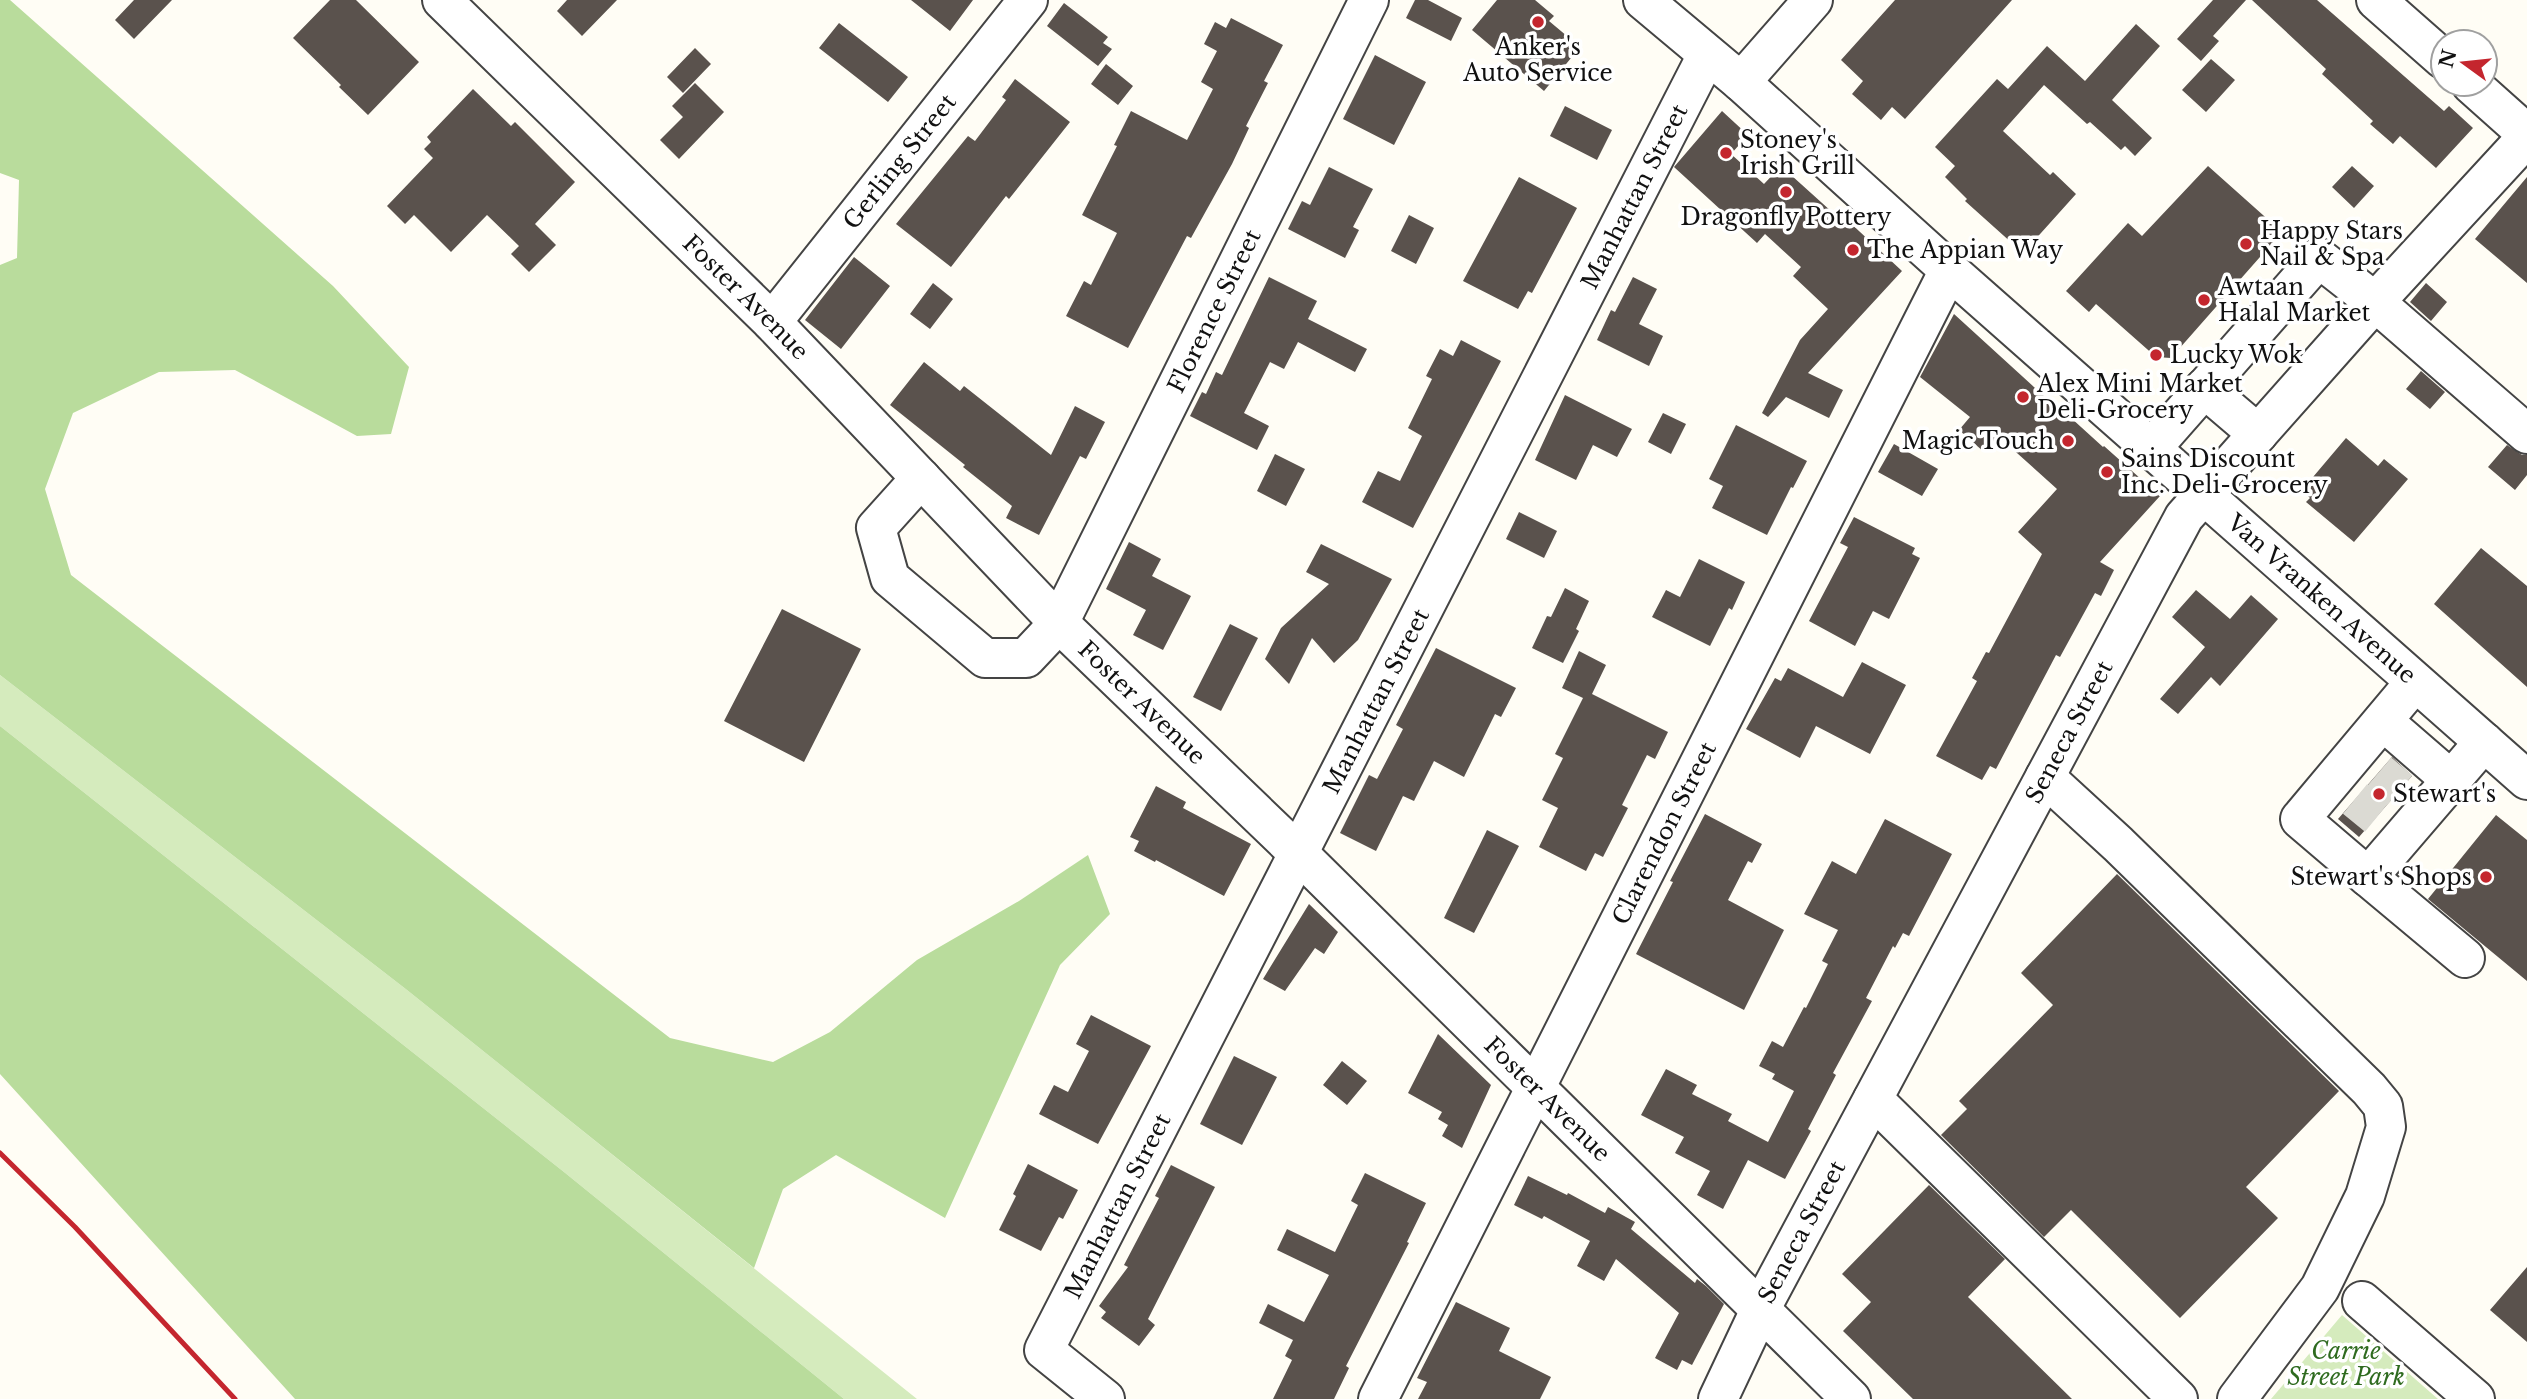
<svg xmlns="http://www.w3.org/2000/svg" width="2527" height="1399" font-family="'Libre Baskerville',serif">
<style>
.green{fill:#d5ebbd}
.forest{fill:#b9dc9c}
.building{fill:#5a524d}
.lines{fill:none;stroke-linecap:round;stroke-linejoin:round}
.minor-tunnel{stroke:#dbdad3;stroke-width:38;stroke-dasharray:38 19;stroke-linecap:butt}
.minor-casing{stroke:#444;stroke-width:42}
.minor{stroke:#fff;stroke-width:38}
.rail{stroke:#c4262e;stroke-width:5}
.poi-dot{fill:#c4262e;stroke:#fff;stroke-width:2.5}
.labels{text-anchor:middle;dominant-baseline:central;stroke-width:7;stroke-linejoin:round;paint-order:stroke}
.poi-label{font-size:23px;fill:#111;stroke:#fff;text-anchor:start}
.street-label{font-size:23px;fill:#111;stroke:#fff}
.park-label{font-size:23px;font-style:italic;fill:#2f6b1f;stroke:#fff}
</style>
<rect width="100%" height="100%" fill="#fffdf5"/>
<path class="green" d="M 0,675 L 407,990 L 917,1399 L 844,1399 L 564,1172 L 0,726 Z
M 2342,1315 L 2438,1399 L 2271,1399 Z"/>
<path class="forest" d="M 0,0 L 10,0 L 333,286 L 409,367 L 391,434 L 357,436 L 235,370 L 159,372 L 73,413 L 45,489 L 71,575 L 670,1038 L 773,1062 L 830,1032 L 917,960 L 1019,901 L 1088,855 L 1110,914 L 1060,965 L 945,1218 L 836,1155 L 783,1189 L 754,1268 L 407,990 L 0,675 L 0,265 L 17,258 L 19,180 L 0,173 Z
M 0,726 L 564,1172 L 844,1399 L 295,1399 L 0,1074 Z"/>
<path class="building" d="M 134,0 L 172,0 L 134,39 L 115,20 Z
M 330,0 L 356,0 L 419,62 L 368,115 L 339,87 L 341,85 L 293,38 Z
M 567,0 L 617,0 L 582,36 L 557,11 Z
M 911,0 L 973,0 L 950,31 Z
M 1415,0 L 1428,0 L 1462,18 L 1451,41 L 1406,18 Z
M 1497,0 L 1535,0 L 1554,16 L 1549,21 L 1580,47 L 1544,91 L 1472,30 Z
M 1895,0 L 2012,0 L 1905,119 L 1892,107 L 1881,120 L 1852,94 L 1863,81 L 1841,60 Z
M 2213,0 L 2246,0 L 2213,36 L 2219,41 L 2201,61 L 2177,39 Z
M 2252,0 L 2317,0 L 2444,111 L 2449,106 L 2473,128 L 2436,168 L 2400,136 L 2393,144 L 2370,124 L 2373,121 L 2322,74 L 2326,69 Z
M 1064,3 L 1108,37 L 1103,43 L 1112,49 L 1098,66 L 1047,26 Z
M 1231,18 L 1283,45 L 1264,81 L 1268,83 L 1246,126 L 1249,128 L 1232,164 L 1191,238 L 1187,236 L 1128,348 L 1066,316 L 1084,281 L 1091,285 L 1117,233 L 1082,215 L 1117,146 L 1114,145 L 1131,111 L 1187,140 L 1213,89 L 1201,82 L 1217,51 L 1204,44 L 1215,22 L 1226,28 Z
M 839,23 L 908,77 L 888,102 L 819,48 Z
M 2136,24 L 2160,46 L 2112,100 L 2152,138 L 2135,156 L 2125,146 L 2121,150 L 2090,122 L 2087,124 L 2044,85 L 2003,131 L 2050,175 L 2053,172 L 2076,194 L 2023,253 L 1965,201 L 1967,199 L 1945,177 L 1955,166 L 1935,147 L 1997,79 L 2008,89 L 2047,46 L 2085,81 Z
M 695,48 L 711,64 L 683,93 L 667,77 Z
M 1375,55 L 1426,82 L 1394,145 L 1343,119 Z
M 2211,59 L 2235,80 L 2206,112 L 2182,90 Z
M 1106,64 L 1133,86 L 1118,105 L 1091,84 Z
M 1015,79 L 1070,122 L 1009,199 L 1006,196 L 951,267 L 896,224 L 968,136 L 975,141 L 1006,100 L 1002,97 Z
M 695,83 L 724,112 L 679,159 L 660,140 L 683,117 L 672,106 Z
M 473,89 L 511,126 L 515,122 L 575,182 L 535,224 L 556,245 L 529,272 L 511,254 L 519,246 L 487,215 L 451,252 L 414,215 L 405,224 L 387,206 L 433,158 L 424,149 L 431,142 L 427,137 Z
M 1565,106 L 1612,130 L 1597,160 L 1550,136 Z
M 1722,111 L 1748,135 L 1731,154 L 1764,184 L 1781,166 L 1842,221 L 1845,218 L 1902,271 L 1808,373 L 1843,390 L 1829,418 L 1786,397 L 1768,417 L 1762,413 L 1800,340 L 1828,309 L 1793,276 L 1801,267 L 1765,234 L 1757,243 L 1674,167 Z
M 2208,166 L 2282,232 L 2171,358 L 2156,357 L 2096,304 L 2089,312 L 2066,291 L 2128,223 L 2142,236 Z
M 2352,166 L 2374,186 L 2354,208 L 2332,187 Z
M 1329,167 L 1373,189 L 1353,227 L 1359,230 L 1345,258 L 1288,229 L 1302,201 L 1310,205 Z
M 1519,177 L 1577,208 L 1532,293 L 1528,291 L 1518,309 L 1463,281 Z
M 2527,177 L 2527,283 L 2475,239 Z
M 1409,215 L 1434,228 L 1416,264 L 1391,251 Z
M 854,257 L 890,286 L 841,349 L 805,320 Z
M 1269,277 L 1317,301 L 1308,319 L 1367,349 L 1355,372 L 1298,342 L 1284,369 L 1270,362 L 1244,413 L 1269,426 L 1257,450 L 1190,416 L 1202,392 L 1206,394 L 1216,372 L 1222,375 Z
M 1633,277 L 1657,289 L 1639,324 L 1663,336 L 1649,366 L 1597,340 L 1611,310 L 1615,312 Z
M 933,283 L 953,299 L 930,329 L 910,314 Z
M 2426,283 L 2447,302 L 2431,321 L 2410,302 Z
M 1954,314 L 2068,418 L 2070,417 L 2103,447 L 2104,446 L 2160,496 L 2100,562 L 2114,570 L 2101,596 L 2095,593 L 2060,657 L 2056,655 L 1996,769 L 1990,766 L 1982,780 L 1936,756 L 1977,681 L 1972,678 L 1986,652 L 1989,653 L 2042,554 L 2018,532 L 2057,489 L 1998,436 L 1984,452 L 1959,430 L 1970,417 L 1920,377 Z
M 1461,340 L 1501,361 L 1413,528 L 1362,502 L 1378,471 L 1400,481 L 1422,436 L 1408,428 L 1432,379 L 1426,376 L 1440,349 L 1453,356 Z
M 924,362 L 960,391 L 964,386 L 1051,455 L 1075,406 L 1105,422 L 1086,459 L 1080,456 L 1039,535 L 1006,518 L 1012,506 L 963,467 L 965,465 L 890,405 Z
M 2421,371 L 2445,392 L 2430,409 L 2406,389 Z
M 1565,395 L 1632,429 L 1617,457 L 1593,445 L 1576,480 L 1535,460 Z
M 1663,413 L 1686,424 L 1671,454 L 1648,442 Z
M 1736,425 L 1807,461 L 1793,488 L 1791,487 L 1767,535 L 1712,508 L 1723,486 L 1709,479 Z
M 2346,438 L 2378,466 L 2384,459 L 2408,479 L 2354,542 L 2306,502 L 2310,498 L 2302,490 Z
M 1894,444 L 1938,469 L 1922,496 L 1878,472 Z
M 2507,445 L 2522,455 L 2527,455 L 2527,475 L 2515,490 L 2488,467 Z
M 1275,454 L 1305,469 L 1286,506 L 1257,491 Z
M 1519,512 L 1557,531 L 1544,558 L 1506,539 Z
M 1854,517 L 1915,548 L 1912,554 L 1920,558 L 1889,619 L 1873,611 L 1855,646 L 1809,621 L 1848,547 L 1840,543 Z
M 1129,542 L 1161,559 L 1152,576 L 1191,596 L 1163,650 L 1133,635 L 1146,610 L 1106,589 Z
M 1321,544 L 1392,579 L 1358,640 L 1334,663 L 1312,638 L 1289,684 L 1265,659 L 1281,628 L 1329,584 L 1306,572 Z
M 2481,548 L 2527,586 L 2527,687 L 2434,604 Z
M 1699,559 L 1745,582 L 1732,610 L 1729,608 L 1710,646 L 1652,617 L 1666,590 L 1680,597 Z
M 1565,588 L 1589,601 L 1576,629 L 1579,631 L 1563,663 L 1532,648 L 1547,616 L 1551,617 Z
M 2196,590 L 2230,619 L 2251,595 L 2278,619 L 2220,686 L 2211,677 L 2178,714 L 2160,699 L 2205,647 L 2172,617 Z
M 782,609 L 861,649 L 804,762 L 724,721 Z
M 1230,624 L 1258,638 L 1221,711 L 1193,697 Z
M 1436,648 L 1516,688 L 1501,717 L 1495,714 L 1464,777 L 1434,761 L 1414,801 L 1403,796 L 1376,851 L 1340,833 L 1369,775 L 1377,779 L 1403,729 L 1396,725 Z
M 1579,651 L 1606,665 L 1592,694 L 1668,732 L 1655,759 L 1647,755 L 1622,805 L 1628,808 L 1603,857 L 1595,853 L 1586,871 L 1539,847 L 1558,808 L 1542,800 L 1563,758 L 1555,754 L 1583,698 L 1562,688 Z
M 1862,662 L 1906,685 L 1870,754 L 1816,726 L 1800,758 L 1746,729 L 1775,678 L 1781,681 L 1788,668 L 1843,697 Z
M 2392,757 L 2412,776 L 2359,837 L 2338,819 Z
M 1156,786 L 1186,802 L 1183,808 L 1251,844 L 1224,896 L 1156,860 L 1155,862 L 1134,851 L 1139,841 L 1130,837 Z
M 1705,814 L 1762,844 L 1752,863 L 1748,861 L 1728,900 L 1784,930 L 1744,1010 L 1636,954 L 1673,882 L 1670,881 Z
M 2496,815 L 2527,840 L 2527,981 L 2428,899 Z
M 1885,819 L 1952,854 L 1909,936 L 1903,933 L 1895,948 L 1893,946 L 1866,998 L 1872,1001 L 1833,1073 L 1836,1075 L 1808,1129 L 1811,1131 L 1785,1179 L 1748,1160 L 1723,1209 L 1697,1195 L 1710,1171 L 1675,1153 L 1684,1137 L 1641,1115 L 1666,1069 L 1697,1085 L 1692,1094 L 1732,1114 L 1728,1121 L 1768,1142 L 1794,1091 L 1772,1079 L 1775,1074 L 1759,1066 L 1772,1041 L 1783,1047 L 1804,1007 L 1806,1008 L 1828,964 L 1822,961 L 1838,930 L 1804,914 L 1832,861 L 1856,874 Z
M 1487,830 L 1519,846 L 1474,933 L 1444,918 Z
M 2117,874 L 2339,1091 L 2246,1187 L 2278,1218 L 2180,1318 L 2071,1210 L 2044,1237 L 1941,1135 L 1967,1109 L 1959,1101 L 2053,1005 L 2021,973 Z
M 1309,904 L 1338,932 L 1324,954 L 1315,948 L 1285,991 L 1263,979 Z
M 1091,1015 L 1151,1046 L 1098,1144 L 1039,1114 L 1054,1085 L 1068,1092 L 1089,1051 L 1076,1044 Z
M 1438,1034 L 1491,1085 L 1462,1148 L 1442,1136 L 1448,1125 L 1438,1119 L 1442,1112 L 1408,1093 Z
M 1234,1056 L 1277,1077 L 1242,1145 L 1200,1124 Z
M 1342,1061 L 1367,1081 L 1347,1105 L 1323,1085 Z
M 1028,1164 L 1078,1190 L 1063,1219 L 1059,1217 L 1041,1251 L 999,1230 L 1016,1196 L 1013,1194 Z
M 1171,1165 L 1215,1187 L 1148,1319 L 1155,1325 L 1139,1346 L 1101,1318 L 1106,1312 L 1099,1306 L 1128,1267 L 1124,1265 L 1159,1198 L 1155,1196 Z
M 1365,1173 L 1426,1203 L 1407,1242 L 1409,1243 L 1346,1366 L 1349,1368 L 1334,1399 L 1273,1399 L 1292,1360 L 1285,1356 L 1293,1340 L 1259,1323 L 1268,1304 L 1304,1322 L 1329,1275 L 1277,1250 L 1287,1229 L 1335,1252 L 1358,1205 L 1351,1201 Z
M 1528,1176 L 1567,1195 L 1568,1193 L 1605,1213 L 1608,1207 L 1635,1222 L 1631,1229 L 1695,1283 L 1697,1279 L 1706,1286 L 1724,1304 L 1692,1365 L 1682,1360 L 1677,1370 L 1655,1358 L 1679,1313 L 1616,1259 L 1604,1281 L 1577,1266 L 1590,1241 L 1544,1216 L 1542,1219 L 1514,1205 Z
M 1929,1185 L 2005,1259 L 1968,1297 L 2072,1399 L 1913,1399 L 1843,1331 L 1871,1302 L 1842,1274 Z
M 2527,1267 L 2527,1342 L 2490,1310 Z
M 1456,1302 L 1510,1328 L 1499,1351 L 1551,1377 L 1540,1399 L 1418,1399 L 1427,1382 L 1417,1378 Z"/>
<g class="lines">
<path class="minor-tunnel" d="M 2379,772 L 2400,790
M 2355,799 L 2377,817"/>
<defs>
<g id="minor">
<path id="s1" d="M 442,0 L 772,322 L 1059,623 L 1297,852 L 1851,1399"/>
<path id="s2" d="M 1643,0 L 1741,82 L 1949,270 L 2527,780"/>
<path d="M 2376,0 L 2443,59"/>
<path d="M 1741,82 L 1813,0"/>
<path d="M 2471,84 L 2527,134"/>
<path id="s3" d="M 772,322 L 1028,0"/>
<path d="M 2204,388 L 2258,434"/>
<path d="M 2151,449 L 2319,258 L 2375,302 L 2527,434"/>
<path id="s4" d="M 921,478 L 876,528 L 890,578 L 985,658 L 1026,658 L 1059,623 L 1369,0"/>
<path d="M 2415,682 L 2300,819 L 2368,877 L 2484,742"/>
<path d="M 2383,721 L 2451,780"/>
<path d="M 2045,777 L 2118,844 L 2369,1089 L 2383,1106 L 2386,1127 L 2365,1196 L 2320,1288 L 2237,1399"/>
<path d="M 2368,877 L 2465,958"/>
<path d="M 1873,1099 L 2178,1399"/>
<path d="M 2362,1301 L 2475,1399"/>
<path id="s5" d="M 1105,1399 L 1044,1350 L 1707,55"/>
<path id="s6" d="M 1378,1399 L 1949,270"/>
<path id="s7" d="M 1718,1399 L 1760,1310 L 2184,517 L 2375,302 L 2527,137"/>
</g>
</defs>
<use href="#minor" class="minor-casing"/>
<use href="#minor" class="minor"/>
<path class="rail" d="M 0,1153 L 75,1227 L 235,1399"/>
</g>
<g class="poi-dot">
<circle cx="1538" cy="22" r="7"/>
<circle cx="1726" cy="153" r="7"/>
<circle cx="1786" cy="192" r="7"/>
<circle cx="2246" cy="244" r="7"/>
<circle cx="1853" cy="250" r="7"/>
<circle cx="2204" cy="300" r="7"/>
<circle cx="2156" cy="355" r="7"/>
<circle cx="2023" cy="397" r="7"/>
<circle cx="2068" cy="441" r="7"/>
<circle cx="2107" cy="472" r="7"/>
<circle cx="2379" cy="794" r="7"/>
<circle cx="2486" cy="877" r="7"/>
</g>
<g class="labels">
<g class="poi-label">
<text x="1538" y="47" text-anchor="middle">Anker's<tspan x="1538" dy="26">Auto Service</tspan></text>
<text x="1740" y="140">Stoney's<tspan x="1740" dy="26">Irish Grill</tspan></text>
<text x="1786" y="217" text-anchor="middle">Dragonfly Pottery</text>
<text x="2260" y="231">Happy Stars<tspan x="2260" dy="26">Nail &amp; Spa</tspan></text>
<text x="1867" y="250">The Appian Way</text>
<text x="2218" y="287">Awtaan<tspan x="2218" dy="26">Halal Market</tspan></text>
<text x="2170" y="355">Lucky Wok</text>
<text x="2037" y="384">Alex Mini Market<tspan x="2037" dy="26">Deli-Grocery</tspan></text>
<text x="2054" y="441" text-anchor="end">Magic Touch</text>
<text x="2121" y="459">Sains Discount<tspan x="2121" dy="26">Inc. Deli-Grocery</tspan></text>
<text x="2393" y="794">Stewart's</text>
<text x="2472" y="877" text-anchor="end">Stewart's Shops</text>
</g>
<g class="street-label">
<text stroke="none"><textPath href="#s3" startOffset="205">Gerling Street</textPath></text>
<text stroke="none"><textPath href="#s5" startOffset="1374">Manhattan Street</textPath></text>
<text stroke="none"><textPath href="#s1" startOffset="425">Foster Avenue</textPath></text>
<text stroke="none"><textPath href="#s4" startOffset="681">Florence Street</textPath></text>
<text stroke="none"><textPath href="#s2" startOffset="905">Van Vranken Avenue</textPath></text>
<text stroke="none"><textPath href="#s5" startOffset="807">Manhattan Street</textPath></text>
<text stroke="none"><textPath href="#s1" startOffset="992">Foster Avenue</textPath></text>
<text stroke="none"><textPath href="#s7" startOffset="754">Seneca Street</textPath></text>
<text stroke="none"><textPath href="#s6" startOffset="634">Clarendon Street</textPath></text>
<text stroke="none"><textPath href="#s1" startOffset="1559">Foster Avenue</textPath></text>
<text stroke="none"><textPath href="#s5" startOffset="240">Manhattan Street</textPath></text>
<text stroke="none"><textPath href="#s7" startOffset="187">Seneca Street</textPath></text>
</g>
<g class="park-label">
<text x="2346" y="1351">Carrie<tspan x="2346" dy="26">Street Park</tspan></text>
</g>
</g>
<g transform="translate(2464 63) rotate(285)"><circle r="33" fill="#ffffff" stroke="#a0a0a0" stroke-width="2"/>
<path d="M0-5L12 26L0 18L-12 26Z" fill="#c4262e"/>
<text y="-10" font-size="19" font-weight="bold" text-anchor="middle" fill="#111111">N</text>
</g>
</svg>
